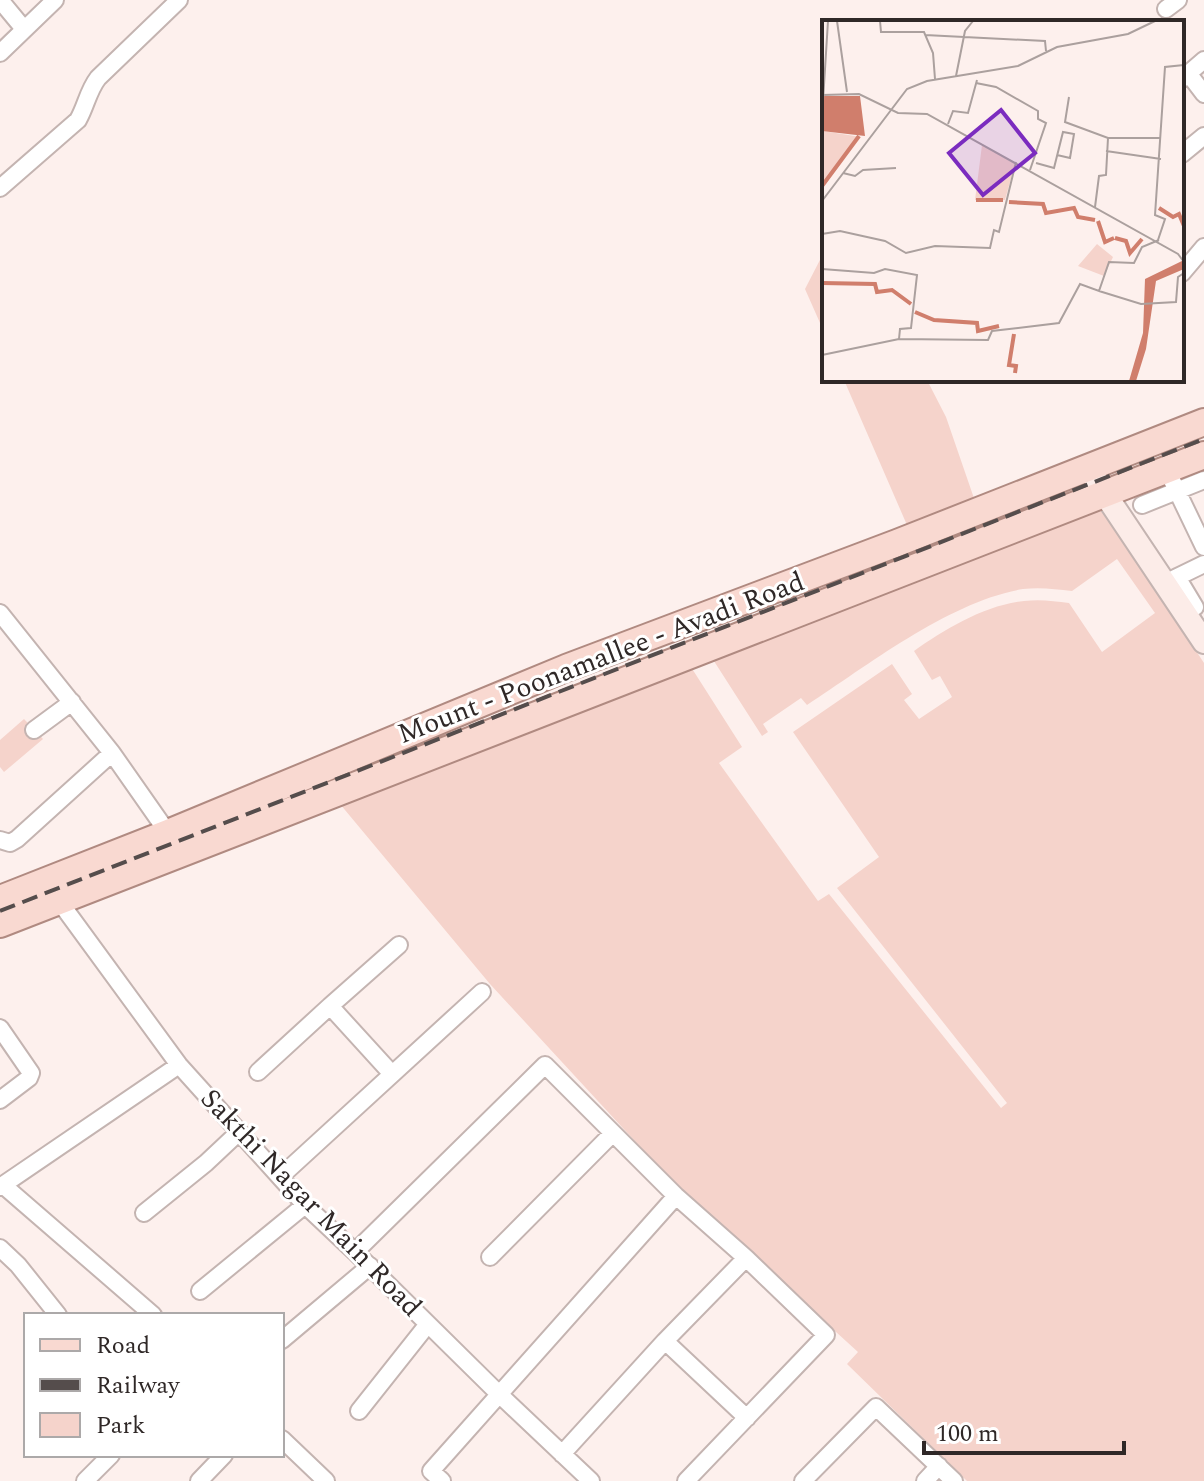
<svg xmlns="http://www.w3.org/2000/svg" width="1204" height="1481" font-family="Spectral,serif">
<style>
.green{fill:#f5d3cb}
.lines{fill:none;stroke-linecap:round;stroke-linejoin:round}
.street-casing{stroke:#c4b4b1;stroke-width:20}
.secondary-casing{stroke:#c4b4b1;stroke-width:26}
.primary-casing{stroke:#b08a81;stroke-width:30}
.street{stroke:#fff;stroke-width:16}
.secondary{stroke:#fcece8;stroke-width:22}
.primary{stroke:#f9d9d1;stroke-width:26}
.rail{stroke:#554d4c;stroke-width:4;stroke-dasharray:16 8;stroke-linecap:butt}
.labels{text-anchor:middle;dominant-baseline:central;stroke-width:6;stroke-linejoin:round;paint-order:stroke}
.street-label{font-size:28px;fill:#2f2827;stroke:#fff}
.inset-river{fill:none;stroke:#d07e6c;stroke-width:4}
.inset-road{fill:none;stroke:#aba09e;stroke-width:2}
.view{fill:#7b2cbf;fill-opacity:0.15;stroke:#7b2cbf;stroke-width:4}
.inset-edge{fill:none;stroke:#2f2827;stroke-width:4}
</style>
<rect width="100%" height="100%" fill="#fdf0ed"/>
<path class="green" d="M 822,256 L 824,256 L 824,332 L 805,289 Z
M 844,380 L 927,380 L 946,417 L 977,507 L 910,532 Z
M 1101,506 L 1204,663 L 1204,1481 L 967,1481 L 847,1364 L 858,1352 L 680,1190 L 490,984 L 340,804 L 691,667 L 742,747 L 719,763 L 818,901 L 829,894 L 1001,1108 L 1007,1103 L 837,888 L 879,857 L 793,732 L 892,664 L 912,694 L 904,700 L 919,719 L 952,697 L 940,676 L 932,680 L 914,651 C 945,629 985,605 1024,601 C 1040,599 1054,601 1069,603 L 1102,652 L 1155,613 L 1117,559 L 1072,591 C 1055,589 1040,587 1023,589 C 950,601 868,665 807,705 L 801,698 L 763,724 L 768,732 L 762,736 L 712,658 Z
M 24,719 L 43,739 L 4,772 L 0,767 L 0,740 Z"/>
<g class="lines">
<defs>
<path id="street" d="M 0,0 L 24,29
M 1166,9 L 1178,0
M 0,53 L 55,0
M 1188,73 L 1204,94
M 1182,79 L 1204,60
M 1182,154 L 1204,136
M 0,188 L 78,120 C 86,106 88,91 98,78 L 179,0
M 1182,273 L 1204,247
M 1167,470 L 1204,547
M 1142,505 L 1204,480
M 1177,577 L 1195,607
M 1165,583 L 1204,564
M 0,613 L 112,753 L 168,833
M 34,730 L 72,702
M 0,840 L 10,843 L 17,839 L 112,753
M 59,901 L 179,1065 L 305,1205 L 355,1252 L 499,1394 L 591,1481
M 330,1006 L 399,945
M 0,1028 L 31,1073 L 29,1078 L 0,1100
M 258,1072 L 330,1006 L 392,1074
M 280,1177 L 482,992
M 3,1185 L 153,1315
M 0,1187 L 179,1065
M 144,1213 L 206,1163 L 239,1132
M 0,1248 L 18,1265 L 58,1315
M 355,1252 L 545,1065 L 676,1196 L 746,1258 L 826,1335 L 686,1481
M 490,1257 L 612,1134
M 200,1291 L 305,1205
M 282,1340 L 370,1266
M 665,1341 L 747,1418
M 359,1411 L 428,1324
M 282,1439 L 326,1481
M 562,1454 L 665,1341 L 746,1258
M 85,1481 L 111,1455
M 199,1481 L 224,1455
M 442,1481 L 431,1471 L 676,1196
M 803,1481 L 876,1407 L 954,1481
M 925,1481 L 939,1466"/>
<path id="secondary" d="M 1089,468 L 1105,494 L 1204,642"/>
<path id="primary" d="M 0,899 L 168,833 L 566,668 L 897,543 L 1204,422
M 0,924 L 1204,455"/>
</defs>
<use href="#street" class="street-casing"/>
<use href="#secondary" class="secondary-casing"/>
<use href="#primary" class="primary-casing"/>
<use href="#street" class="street"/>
<use href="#secondary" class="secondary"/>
<use href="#primary" class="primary"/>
<path class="rail" d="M 0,911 L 1204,439"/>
</g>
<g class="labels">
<g class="street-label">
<text transform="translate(601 658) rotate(-21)">Mount - Poonamallee - Avadi Road</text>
<text transform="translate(311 1203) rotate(46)">Sakthi Nagar Main Road</text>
</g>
</g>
<g transform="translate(822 20)">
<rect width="362" height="362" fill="#fdf0ed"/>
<path d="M 1,111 L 39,117 L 0,169 L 0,114 ZM 160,125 L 193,144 L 183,180 L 153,180 ZM 275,224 L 291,237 L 282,256 L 256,246 Z" fill="#f5d3cb"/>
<path d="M 0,76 L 38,76 L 43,116 L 0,111 ZM 362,240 L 362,249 L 334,261 L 324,329 L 314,361 L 307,361 L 321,313 L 323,259 Z" fill="#d07e6c"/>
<path class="inset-river" d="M 0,166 L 37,116M 154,180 L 181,180M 187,182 L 221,184 L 224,193 L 252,188 L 256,197 L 273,200M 337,188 L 351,197 L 357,194 L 362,206M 276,201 L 283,222 L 292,218M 293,218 L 304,221 L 308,233 L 320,219M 0,263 L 53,264 L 55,272 L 70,270 L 89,284M 93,292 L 112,300 L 155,303 L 156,311 L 177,306M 192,314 L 187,345 L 194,346 L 193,353"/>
<path class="inset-road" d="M 15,1 L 25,72M 58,1 L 59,12 L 102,12 L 111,33 L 113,59M 103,15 L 223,21 L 224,31M 134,56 L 143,11 L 151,1M 154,63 L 174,67 L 216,91 L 216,99 L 224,103 L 208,150M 0,75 L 37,74 L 76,93 L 105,94 L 356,234 L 362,242M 247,77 L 243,102 L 286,118 L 338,118M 0,97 L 6,1M 126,104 L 131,91 L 146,93 L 155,60M 284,131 L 339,139M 214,143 L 232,148 L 241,112 L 252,114 L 248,138 L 235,135M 21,153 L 33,156 L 41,150 L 74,148M 0,181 L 85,69 L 105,61 L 196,46 L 235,27 L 306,14 L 333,1M 273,187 L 277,156 L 284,155 L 286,118M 0,214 L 18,211 L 63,221 L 84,233 L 113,226 L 168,228 L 172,210 L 177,212 L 194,142M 335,223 L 343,199 L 333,195 L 343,47 L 362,45M 0,249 L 52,253 L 63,249 L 95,255 L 89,308 L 78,309 L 77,319M 277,271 L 319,284 L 354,282 L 356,257 L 362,253M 0,335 L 77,319 L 166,320 L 170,311 L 237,303 L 258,264 L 277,271 L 287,242 L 312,243 L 320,227 L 337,220"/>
<path class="view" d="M 179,90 L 213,133 L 161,175 L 127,133 Z"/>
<rect width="362" height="362" class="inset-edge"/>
</g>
<rect x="24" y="1313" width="260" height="144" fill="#ffffff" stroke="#aca9a9" stroke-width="2"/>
<rect x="40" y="1339" width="40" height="12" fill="#f9d9d1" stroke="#aca9a9" stroke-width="2"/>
<text x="96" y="1353" font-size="24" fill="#2f2827">Road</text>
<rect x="40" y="1379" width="40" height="12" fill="#554d4c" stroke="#aca9a9" stroke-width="2"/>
<text x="96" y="1393" font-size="24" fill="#2f2827">Railway</text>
<rect x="40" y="1413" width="40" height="24" fill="#f5d3cb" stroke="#aca9a9" stroke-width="2"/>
<text x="96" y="1433" font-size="24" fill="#2f2827">Park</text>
<path d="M924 1441v12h200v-12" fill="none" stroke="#2f2827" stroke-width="4"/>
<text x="936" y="1441" font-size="24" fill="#2f2827" stroke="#ffffff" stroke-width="6" paint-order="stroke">100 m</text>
</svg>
